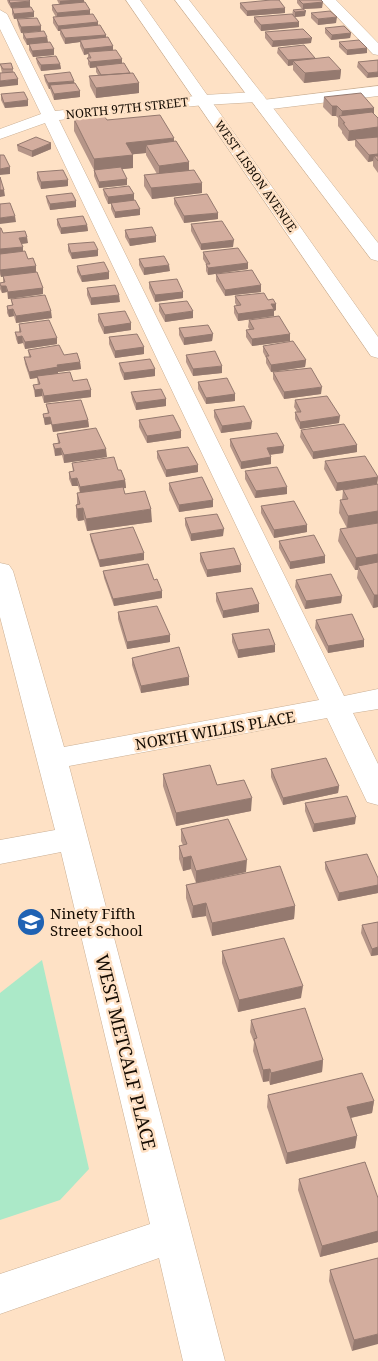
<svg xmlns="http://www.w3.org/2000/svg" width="378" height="1361" font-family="'Noto Serif',serif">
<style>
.green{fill:#abe9c8}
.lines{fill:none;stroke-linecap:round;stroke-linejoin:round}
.minor-casing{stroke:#caaf94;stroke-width:1}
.major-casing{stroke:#caaf94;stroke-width:1}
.minor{fill:#fff;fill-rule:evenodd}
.major{fill:#fff;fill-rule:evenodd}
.wall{fill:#b59588}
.shaded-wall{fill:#94796f}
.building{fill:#d3ad9e;stroke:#94796f}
.labels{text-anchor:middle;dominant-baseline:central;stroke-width:5;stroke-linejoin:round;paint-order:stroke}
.far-street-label{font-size:12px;fill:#160d04;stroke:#fee1c5}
.street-label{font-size:15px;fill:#160d04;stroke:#fee1c5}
.poi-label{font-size:15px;fill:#160d04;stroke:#fee1c5;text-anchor:start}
.near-street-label{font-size:18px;fill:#160d04;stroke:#fee1c5}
</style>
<rect width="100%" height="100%" fill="#fee1c5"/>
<path class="green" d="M 42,960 L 89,1169 L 60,1200 L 0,1220 L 0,993 Z"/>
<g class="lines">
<defs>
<path id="minor" d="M 321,0 L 336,0 L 378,43 L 378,55 L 373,54 Z
M 0,10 L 7,14 L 55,111 L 204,95 L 257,92 L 262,94 L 265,97 L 262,100 L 257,102 L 204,105 L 59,120 L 344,696 L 378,689 L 378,709 L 353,713 L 378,764 L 378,805 L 367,802 L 327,718 L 69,766 L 225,1361 L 183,1361 L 159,1258 L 0,1314 L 0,1274 L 150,1224 L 61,852 L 0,864 L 0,840 L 55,830 L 0,617 L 0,563 L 9,565 L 13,571 L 64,747 L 319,700 L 45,123 L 0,139 L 0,129 L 41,114 L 0,29 Z
M 378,86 L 378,96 L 263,110 L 257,108 L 255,105 L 257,102 L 263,100 Z"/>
<path id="major" d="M 126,0 L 140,0 L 378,337 L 378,358 L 371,356 Z
M 175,0 L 189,0 L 378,243 L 378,261 L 371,259 Z"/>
</defs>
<use href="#minor" class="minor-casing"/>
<use href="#major" class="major-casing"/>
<use href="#minor" class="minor"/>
<use href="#major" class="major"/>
</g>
<path class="wall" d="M 7,0 L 29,0 L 11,8 L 8,3 Z
M 57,0 L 84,0 L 84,2 L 90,14 L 106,35 L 106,38 L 113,46 L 113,50 L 122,63 L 139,83 L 139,93 L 96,98 L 90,86 L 89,76 L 98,75 L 96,72 L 96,67 L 90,68 L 88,64 L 88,54 L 84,55 L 80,46 L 80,42 L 65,44 L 60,34 L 60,31 L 58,31 L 53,23 L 53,17 L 56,17 L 52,10 L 52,5 L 59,4 Z
M 297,0 L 321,0 L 322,8 L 304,9 L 305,16 L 295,17 L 299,22 L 299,27 L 261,31 L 254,22 L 254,17 L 292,15 L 293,10 L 302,9 L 297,3 Z
M 240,3 L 285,8 L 285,13 L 247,16 L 240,8 Z
M 12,8 L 34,17 L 14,19 L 12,14 Z
M 311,13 L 336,23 L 318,25 L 311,18 Z
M 17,19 L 41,26 L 41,31 L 21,33 L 18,25 Z
M 325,28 L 351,33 L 350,38 L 331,40 L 325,33 Z
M 265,32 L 311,43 L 272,47 L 265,38 Z
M 23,33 L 47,37 L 48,43 L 54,49 L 54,55 L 33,57 L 29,50 L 29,45 L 27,45 L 23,38 Z
M 339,42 L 367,48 L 367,53 L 347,55 L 339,47 Z
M 278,48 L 315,58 L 341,70 L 340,79 L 304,83 L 293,70 L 293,65 L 288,66 L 277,53 Z
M 36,58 L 60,64 L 61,69 L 41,71 L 37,63 Z
M 378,60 L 367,78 L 357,67 L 358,62 Z
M 0,64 L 13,69 L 13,72 L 18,85 L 2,73 Z
M 44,75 L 80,91 L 80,97 L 54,100 L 50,89 L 49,89 L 45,81 Z
M 1,94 L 28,106 L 5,108 L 1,100 Z
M 324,97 L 374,108 L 374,114 L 378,118 L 378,173 L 373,166 L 373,161 L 368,162 L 355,146 L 355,140 L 348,141 L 342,133 L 342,131 L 338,126 L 338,118 L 336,116 L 332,116 L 323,107 Z
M 74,119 L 107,120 L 174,142 L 202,193 L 152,199 L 144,186 L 144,175 L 157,174 L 146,155 L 146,153 L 132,154 L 133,168 L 122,169 L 127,179 L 127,185 L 99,188 L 94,176 L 94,170 L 74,131 Z
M 17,145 L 51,149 L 32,157 L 18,151 Z
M 37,172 L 68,186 L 41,189 L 37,179 Z
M 103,189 L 134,194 L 134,200 L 140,215 L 115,218 L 111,209 L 111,203 L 108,204 L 104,195 Z
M 46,196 L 76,207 L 50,210 L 47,202 Z
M 174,198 L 218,219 L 184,223 L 174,204 Z
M 57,219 L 87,225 L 88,231 L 61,234 L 57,225 Z
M 191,224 L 233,247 L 201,250 L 191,231 Z
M 0,228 L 3,233 L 28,243 L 22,244 L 23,251 L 28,259 L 36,266 L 36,272 L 43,294 L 8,299 L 7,292 L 2,293 L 0,289 L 0,283 L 3,282 L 3,276 L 1,277 L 0,274 Z
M 125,230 L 156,242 L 130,246 L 125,237 Z
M 68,244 L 98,250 L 98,256 L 72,259 L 68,251 Z
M 203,252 L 248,263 L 248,269 L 208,275 L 206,271 L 206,264 L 203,259 Z
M 139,259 L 170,271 L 144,275 L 139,265 Z
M 77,266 L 109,279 L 82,282 L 77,272 Z
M 216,274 L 261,285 L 261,292 L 225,296 L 216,281 Z
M 149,282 L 183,292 L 183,298 L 155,302 L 149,288 Z
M 87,288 L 120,302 L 91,305 L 87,295 Z
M 235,296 L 268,300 L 276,304 L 276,310 L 274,311 L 274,316 L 238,321 L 234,313 L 234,306 L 237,306 L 235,303 Z
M 11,299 L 52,318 L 16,323 L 14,316 L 9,317 L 7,313 L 7,306 L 12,305 Z
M 159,304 L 193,318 L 165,322 L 159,311 Z
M 98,314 L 131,323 L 131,330 L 104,334 L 98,321 Z
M 249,320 L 290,334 L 290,341 L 252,346 L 246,337 L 246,330 L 250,330 L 248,327 Z
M 19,324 L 57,344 L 25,349 L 23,343 L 18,344 L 16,339 L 15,332 L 19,332 Z
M 179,328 L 213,334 L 212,341 L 184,345 L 179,335 Z
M 109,337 L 144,347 L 144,354 L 115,358 L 109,344 Z
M 263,346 L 306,360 L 305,367 L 271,372 L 266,363 L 266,358 L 263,352 Z
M 28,350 L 64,355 L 80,362 L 81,369 L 58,372 L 58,373 L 73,381 L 91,390 L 91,397 L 44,403 L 42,396 L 35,397 L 33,385 L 38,385 L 37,378 L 30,379 L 25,364 L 24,357 L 29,357 Z
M 186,355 L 222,373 L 193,376 L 186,362 Z
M 119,363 L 155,369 L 155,376 L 124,380 L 120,370 Z
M 273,372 L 321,394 L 284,399 L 273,379 Z
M 198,382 L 235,394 L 235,401 L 206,404 L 198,389 Z
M 131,392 L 166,399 L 166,406 L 136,410 L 132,399 Z
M 295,400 L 339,423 L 300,429 L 295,419 L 295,412 L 297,412 L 294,407 Z
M 46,404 L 88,420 L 89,427 L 53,432 L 51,424 L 45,425 L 44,421 L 43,414 L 48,414 Z
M 214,410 L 251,429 L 221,433 L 214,417 Z
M 139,420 L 181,431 L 181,438 L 147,443 L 139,427 Z
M 301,430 L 357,445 L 357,452 L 313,459 L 300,437 Z
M 57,434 L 107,457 L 64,463 L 62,455 L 55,456 L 54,451 L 53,444 L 58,443 Z
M 230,439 L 284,446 L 283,453 L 270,455 L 271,457 L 271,464 L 241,469 L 230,446 Z
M 157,451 L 198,472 L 166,477 L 157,458 Z
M 325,461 L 378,477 L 377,484 L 336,491 L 324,469 Z
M 72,463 L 118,470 L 125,480 L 126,488 L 123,488 L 125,494 L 152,522 L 87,531 L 84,520 L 78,521 L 76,517 L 76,505 L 77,504 L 77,493 L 80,493 L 78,486 L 72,486 L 69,479 L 69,472 L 73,472 Z
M 245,471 L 287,494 L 255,498 L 245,479 Z
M 169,483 L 213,507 L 179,512 L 169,490 Z
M 378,484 L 378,607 L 373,608 L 357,578 L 358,570 L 355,570 L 338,541 L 340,529 L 347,528 L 339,513 L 340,500 L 342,500 L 343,490 Z
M 261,506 L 307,532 L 274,538 L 261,513 Z
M 185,518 L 223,536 L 191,541 L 185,525 Z
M 90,534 L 144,560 L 100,567 L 91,541 Z
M 279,541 L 325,556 L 325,563 L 290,569 L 279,548 Z
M 200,553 L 241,565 L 241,572 L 207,577 L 200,561 Z
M 103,571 L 154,580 L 162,598 L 114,606 L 104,578 Z
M 296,580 L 342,596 L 341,603 L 305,609 L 295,587 Z
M 216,593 L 259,612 L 223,618 L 216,601 Z
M 118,612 L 170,635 L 170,642 L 127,649 L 118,619 Z
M 316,620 L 364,640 L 364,647 L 328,653 L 315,628 Z
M 232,634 L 275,652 L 238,658 L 232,642 Z
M 132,658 L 189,685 L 141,693 L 132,665 Z
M 271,769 L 339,786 L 338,793 L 283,805 L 271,777 Z
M 163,774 L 217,785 L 251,811 L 176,826 L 163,786 Z
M 305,803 L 355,824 L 313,832 L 305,811 Z
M 181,829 L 246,872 L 196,883 L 191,869 L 183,871 L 179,859 L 179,846 L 183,845 L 181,841 Z
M 325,862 L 378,885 L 378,893 L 338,901 L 325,869 Z
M 186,885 L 295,906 L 294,919 L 212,936 L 206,916 L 192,918 L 186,898 Z
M 378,922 L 378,955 L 371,956 L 361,933 L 362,925 Z
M 222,951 L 301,998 L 238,1012 L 222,963 Z
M 251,1020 L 323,1060 L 322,1072 L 270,1085 L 269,1081 L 263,1082 L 253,1051 L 254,1042 L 250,1032 Z
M 268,1095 L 374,1101 L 372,1113 L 351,1118 L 357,1136 L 355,1148 L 286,1164 L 267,1107 Z
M 299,1179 L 378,1198 L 378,1242 L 320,1257 L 298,1190 Z
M 378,1258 L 352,1351 L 329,1281 L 330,1270 Z"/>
<path class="shaded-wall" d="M 71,0 L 84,0 L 84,4 L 60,6 L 60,1 Z
M 30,1 L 30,7 L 11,8 L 10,3 Z
M 323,2 L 322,8 L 303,9 L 303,4 Z
M 285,8 L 285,13 L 247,16 L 247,11 Z
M 90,10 L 90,16 L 57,19 L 57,13 Z
M 306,11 L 305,16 L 295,17 L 295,12 Z
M 34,12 L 34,17 L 14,19 L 14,14 Z
M 337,17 L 336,23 L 318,25 L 318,19 Z
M 98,22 L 98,28 L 60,29 L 60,31 L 58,31 L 58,26 Z
M 299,22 L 299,27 L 261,31 L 261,25 Z
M 41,26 L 41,31 L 21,33 L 21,27 Z
M 351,33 L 350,38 L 331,40 L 332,35 Z
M 106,35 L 106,40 L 80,40 L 80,42 L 65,44 L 65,38 Z
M 47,37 L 48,43 L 27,45 L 26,39 Z
M 312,38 L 311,43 L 272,47 L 273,41 Z
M 113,46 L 113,52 L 88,52 L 88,54 L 84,55 L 84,49 Z
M 367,48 L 367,53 L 347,55 L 347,50 Z
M 54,49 L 54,55 L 33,57 L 32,51 Z
M 315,58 L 293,61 L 293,65 L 288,66 L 288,60 Z
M 122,59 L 122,65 L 90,68 L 90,62 Z
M 60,64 L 61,69 L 41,71 L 41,65 Z
M 341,70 L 340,79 L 304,83 L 305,73 Z
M 378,72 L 378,77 L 367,78 L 368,73 Z
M 18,79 L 18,85 L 0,87 L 0,81 Z
M 74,81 L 75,87 L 50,85 L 50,89 L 49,89 L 48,83 Z
M 139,83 L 139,93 L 96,98 L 96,88 Z
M 80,91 L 80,97 L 54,100 L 54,94 Z
M 28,100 L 28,106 L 5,108 L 4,103 Z
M 332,106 L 337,106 L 336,116 L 332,116 Z
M 374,108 L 374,118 L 341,119 L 342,111 Z
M 378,127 L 378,137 L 348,141 L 349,131 Z
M 174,138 L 174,150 L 146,145 L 146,153 L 126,155 L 126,143 Z
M 51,143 L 51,149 L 32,157 L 32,151 Z
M 378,154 L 378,160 L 374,156 L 373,161 L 368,162 L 369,155 Z
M 133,155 L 133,168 L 94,172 L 94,159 Z
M 189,162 L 189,173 L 159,176 L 159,166 Z
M 10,167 L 10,174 L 0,175 L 0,169 Z
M 127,179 L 127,185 L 99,188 L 99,182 Z
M 68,180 L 68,186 L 41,189 L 41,182 Z
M 202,183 L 202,193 L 152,199 L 151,188 Z
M 0,190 L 4,190 L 5,196 L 0,197 Z
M 134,194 L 134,201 L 108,204 L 108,197 Z
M 76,201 L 76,207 L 50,210 L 50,204 Z
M 140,209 L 140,215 L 115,218 L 115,212 Z
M 218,213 L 218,219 L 184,223 L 184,216 Z
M 15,216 L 16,222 L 0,224 L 0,218 Z
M 87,225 L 88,231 L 61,234 L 61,228 Z
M 156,236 L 156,242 L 130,246 L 129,239 Z
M 27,237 L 28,243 L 20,244 L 19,238 Z
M 234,240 L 233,247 L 201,250 L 201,244 Z
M 23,247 L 23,253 L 0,256 L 0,249 Z
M 98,250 L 98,256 L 72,259 L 71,253 Z
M 248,263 L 248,269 L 208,275 L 208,268 Z
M 169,265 L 170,271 L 144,275 L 144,268 Z
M 36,266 L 36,272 L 1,277 L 0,270 Z
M 109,272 L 109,279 L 82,282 L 81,276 Z
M 261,285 L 261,292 L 225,296 L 225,290 Z
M 1,286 L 6,286 L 7,292 L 2,293 Z
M 43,288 L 43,294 L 8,299 L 8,292 Z
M 183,292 L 183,298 L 155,302 L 155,295 Z
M 119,295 L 120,302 L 91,305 L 91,298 Z
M 271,304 L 276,304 L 276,310 L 274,311 L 274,316 L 238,321 L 238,314 Z
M 13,309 L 14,316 L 9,317 L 8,310 Z
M 51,311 L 52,318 L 16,323 L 16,316 Z
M 193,311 L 193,318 L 165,322 L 165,315 Z
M 131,323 L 131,330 L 104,334 L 104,327 Z
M 213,334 L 212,341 L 184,345 L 184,338 Z
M 290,334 L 290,341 L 252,346 L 252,339 Z
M 22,336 L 23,343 L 18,344 L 17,337 Z
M 57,338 L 57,344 L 25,349 L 25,342 Z
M 144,347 L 144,354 L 115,358 L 115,351 Z
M 306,360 L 305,367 L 271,372 L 271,365 Z
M 80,362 L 81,369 L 58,372 L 58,374 L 30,379 L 29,372 L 57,365 Z
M 222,366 L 222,373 L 193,376 L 193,369 Z
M 155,369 L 155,376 L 124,380 L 124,373 Z
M 322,387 L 321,394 L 284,399 L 284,392 Z
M 42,389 L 42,396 L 35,397 L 35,390 Z
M 91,390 L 91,397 L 44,403 L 44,396 Z
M 235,394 L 235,401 L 206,404 L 206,398 Z
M 166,399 L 166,406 L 136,410 L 136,403 Z
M 340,416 L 339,423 L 300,429 L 300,422 Z
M 50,417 L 51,424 L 45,425 L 44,418 Z
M 88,420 L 89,427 L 53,432 L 52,425 Z
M 252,422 L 251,429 L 221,433 L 222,426 Z
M 181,431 L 181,438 L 147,443 L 147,436 Z
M 357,445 L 357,452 L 313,459 L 313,452 Z
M 284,446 L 283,453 L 266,455 L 267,448 Z
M 61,448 L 62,455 L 55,456 L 55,449 Z
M 106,449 L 107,457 L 64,463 L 64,455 Z
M 271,457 L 271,464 L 241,469 L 241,462 Z
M 198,465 L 198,472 L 166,477 L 166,470 Z
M 378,477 L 377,484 L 336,491 L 337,483 Z
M 77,478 L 78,486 L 72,486 L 71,479 Z
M 125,480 L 126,488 L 80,494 L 80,487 Z
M 287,487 L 287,494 L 255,498 L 256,491 Z
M 213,500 L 213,507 L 179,512 L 179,505 Z
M 83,508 L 84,520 L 78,521 L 77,509 Z
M 151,509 L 152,522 L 87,531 L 86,519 Z
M 378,511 L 378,523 L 347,528 L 348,516 Z
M 307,525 L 307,532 L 274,538 L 274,530 Z
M 224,529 L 223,536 L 191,541 L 191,534 Z
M 144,553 L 144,560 L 100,567 L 99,560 Z
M 378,554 L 378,566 L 358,566 L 358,570 L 355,570 L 356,558 Z
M 325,556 L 325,563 L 290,569 L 290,562 Z
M 241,565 L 241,572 L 207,577 L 207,570 Z
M 162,591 L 162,598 L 114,606 L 113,599 Z
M 374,595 L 378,595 L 378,607 L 373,608 Z
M 342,596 L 341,603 L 305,609 L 306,601 Z
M 259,604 L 259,612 L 223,618 L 223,611 Z
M 170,635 L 170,642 L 127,649 L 127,642 Z
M 364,640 L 364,647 L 328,653 L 328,646 Z
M 275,645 L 275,652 L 238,658 L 238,650 Z
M 189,677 L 189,685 L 141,693 L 141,686 Z
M 339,786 L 338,793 L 283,805 L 283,798 Z
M 252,798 L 251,811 L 176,826 L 176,813 Z
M 356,817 L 355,824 L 313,832 L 314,824 Z
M 191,856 L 191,869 L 183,871 L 183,858 Z
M 247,860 L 246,872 L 196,883 L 196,871 Z
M 378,885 L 378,893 L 338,901 L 339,893 Z
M 206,903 L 206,916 L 192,918 L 193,906 Z
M 295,906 L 294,919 L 212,936 L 212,923 Z
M 378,947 L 378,955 L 371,956 L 372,949 Z
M 303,986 L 301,998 L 238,1012 L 239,1000 Z
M 323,1060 L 322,1072 L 270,1085 L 271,1073 Z
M 270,1069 L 269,1081 L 263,1082 L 263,1070 Z
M 374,1101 L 372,1113 L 345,1119 L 347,1107 Z
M 357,1136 L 355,1148 L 286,1164 L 287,1153 Z
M 378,1231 L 378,1242 L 320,1257 L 322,1246 Z
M 378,1334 L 378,1344 L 352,1351 L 354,1340 Z"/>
<path class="building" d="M 9,0 L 29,0 L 30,1 L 10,3 Z
M 271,0 L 279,0 L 285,8 L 247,11 L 240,3 Z
M 299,0 L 321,0 L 323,2 L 303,4 Z
M 85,2 L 90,10 L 57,13 L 52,5 Z
M 31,7 L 34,12 L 14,14 L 12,8 Z
M 303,9 L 306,11 L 295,12 L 293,10 Z
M 330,11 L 337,17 L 318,19 L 311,13 Z
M 93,14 L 98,22 L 58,26 L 53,17 Z
M 292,14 L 299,22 L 261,25 L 254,17 Z
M 37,18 L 41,26 L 21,27 L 17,19 Z
M 100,25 L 106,35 L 65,38 L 60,29 Z
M 344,26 L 351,33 L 332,35 L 325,28 Z
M 303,29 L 312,38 L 273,41 L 265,32 Z
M 44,31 L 47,37 L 26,39 L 23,33 Z
M 108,37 L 113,46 L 84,49 L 80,40 Z
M 359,40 L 367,48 L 347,50 L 339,42 Z
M 50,42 L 54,49 L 32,51 L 29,44 Z
M 304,45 L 315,58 L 288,60 L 278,48 Z
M 116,50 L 122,59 L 90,62 L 87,58 L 91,58 L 88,52 Z
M 56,56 L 60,64 L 41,65 L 36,58 Z
M 329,57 L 341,70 L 305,73 L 293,61 Z
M 378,60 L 378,72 L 368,73 L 358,62 Z
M 11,63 L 13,69 L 3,69 L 0,64 Z
M 124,63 L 130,73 L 101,75 L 96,66 Z
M 14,72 L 18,79 L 0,81 L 0,73 Z
M 70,72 L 74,81 L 48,83 L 44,75 Z
M 133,73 L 139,83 L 96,88 L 89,76 Z
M 75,83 L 80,91 L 54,94 L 50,85 Z
M 24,92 L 28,100 L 4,103 L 1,94 Z
M 361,93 L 374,108 L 342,111 L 337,106 L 332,106 L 324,97 Z
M 372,112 L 378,118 L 378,127 L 349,131 L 343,123 L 345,123 L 339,116 Z
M 160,115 L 174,138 L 126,143 L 133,155 L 94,159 L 74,119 L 104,116 L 107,120 Z
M 36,137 L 51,143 L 32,151 L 17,145 Z
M 378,137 L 378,154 L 369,155 L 355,139 Z
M 176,141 L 189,162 L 159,166 L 146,145 Z
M 0,155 L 4,155 L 10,167 L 0,169 Z
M 374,156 L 378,156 L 378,161 Z
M 121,167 L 127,179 L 99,182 L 94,170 Z
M 63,170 L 68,180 L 41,182 L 37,172 Z
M 194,170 L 202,183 L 151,188 L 144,175 Z
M 0,177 L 4,190 L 0,190 Z
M 129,186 L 134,194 L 108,197 L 103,189 Z
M 72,193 L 76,201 L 50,204 L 46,196 Z
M 207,194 L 218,213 L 184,216 L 174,198 Z
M 135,200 L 140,209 L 115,212 L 111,203 Z
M 10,203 L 15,216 L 0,218 L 0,204 Z
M 83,216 L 87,225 L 61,228 L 57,219 Z
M 222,221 L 234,240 L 201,244 L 191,224 Z
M 152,227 L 156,236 L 129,239 L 125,230 Z
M 0,228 L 1,228 L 3,233 L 25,231 L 27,237 L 19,238 L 23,247 L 0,249 Z
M 94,242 L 98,250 L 71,253 L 68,244 Z
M 238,248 L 248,263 L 208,268 L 206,264 L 210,264 L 203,252 Z
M 25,251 L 28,259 L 33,258 L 36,266 L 0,270 L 0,254 Z
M 164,256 L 169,265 L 144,268 L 139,259 Z
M 104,262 L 109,272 L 81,276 L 77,266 Z
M 252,270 L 261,285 L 225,290 L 216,274 Z
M 37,272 L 43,288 L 8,292 L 6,286 L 1,286 L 0,284 L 0,283 L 5,282 L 3,276 Z
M 177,279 L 183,292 L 155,295 L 149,282 Z
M 115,285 L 119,295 L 91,298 L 87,288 Z
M 264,293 L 268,300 L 273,299 L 276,304 L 271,304 L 274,309 L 238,314 L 234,306 L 241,305 L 235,296 Z
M 45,295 L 51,311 L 16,316 L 13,309 L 8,310 L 7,306 L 13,305 L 11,299 Z
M 187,301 L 193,311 L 165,315 L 159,304 Z
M 125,311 L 131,323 L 104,327 L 98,314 Z
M 279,316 L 290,334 L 252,339 L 246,330 L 254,329 L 249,320 Z
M 49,320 L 57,338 L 25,342 L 22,336 L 17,337 L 15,332 L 21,332 L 19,324 Z
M 208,325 L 213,334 L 184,338 L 179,328 Z
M 137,334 L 144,347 L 115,351 L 109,337 Z
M 293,341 L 306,360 L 271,365 L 266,356 L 269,356 L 263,346 Z
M 59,345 L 64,355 L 77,353 L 80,362 L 57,365 L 58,367 L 29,372 L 24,357 L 31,357 L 28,350 Z
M 215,351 L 222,366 L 193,369 L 186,355 Z
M 150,359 L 155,369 L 124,373 L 119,363 Z
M 311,368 L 322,387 L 284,392 L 273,372 Z
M 70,372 L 73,381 L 87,379 L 91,390 L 44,396 L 42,389 L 35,390 L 33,385 L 40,384 L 37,376 Z
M 227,378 L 235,394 L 206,398 L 198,382 Z
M 161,389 L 166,399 L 136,403 L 131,392 Z
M 327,396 L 340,416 L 300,422 L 295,412 L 301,412 L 295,400 Z
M 81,400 L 88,420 L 52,425 L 50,417 L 44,418 L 43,414 L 49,413 L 46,404 Z
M 244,406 L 252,422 L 222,426 L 214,410 Z
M 173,415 L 181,431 L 147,436 L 139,420 Z
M 344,424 L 357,445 L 313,452 L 301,430 Z
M 96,428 L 106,449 L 64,455 L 61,448 L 55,449 L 53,444 L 60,443 L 57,434 Z
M 277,433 L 284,446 L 267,448 L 271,457 L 241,462 L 230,439 Z
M 188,447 L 198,465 L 166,470 L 157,451 Z
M 365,456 L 378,477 L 337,483 L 325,461 Z
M 114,457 L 118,470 L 121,470 L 125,480 L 80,487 L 77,478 L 71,479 L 69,472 L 74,471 L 72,463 Z
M 277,467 L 287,487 L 256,491 L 245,471 Z
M 202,477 L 213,500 L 179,505 L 169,483 Z
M 378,484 L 378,511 L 348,516 L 340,500 L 348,499 L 343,490 Z
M 123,487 L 125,494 L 145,491 L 151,509 L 86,519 L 83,508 L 77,509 L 76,505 L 80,504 L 77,493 Z
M 294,501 L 307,525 L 274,530 L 261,506 Z
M 217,514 L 224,529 L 191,534 L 185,518 Z
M 378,523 L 378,554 L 356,558 L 340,529 Z
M 133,527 L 144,553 L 99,560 L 90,534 Z
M 314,535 L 325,556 L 290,562 L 279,541 Z
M 234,548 L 241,565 L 207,570 L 200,553 Z
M 378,562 L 378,595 L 374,595 L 358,566 Z
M 148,564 L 154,580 L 157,579 L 162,591 L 113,599 L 103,571 Z
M 331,574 L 342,596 L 306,601 L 296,580 Z
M 252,588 L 259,604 L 223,611 L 216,593 Z
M 157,606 L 170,635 L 127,642 L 118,612 Z
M 352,614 L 364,640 L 328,646 L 316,620 Z
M 269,629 L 275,645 L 238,650 L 232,634 Z
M 179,647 L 189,677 L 141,686 L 132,658 Z
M 326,758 L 339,786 L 283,798 L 271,769 Z
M 210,765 L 217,785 L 244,780 L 252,798 L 176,813 L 163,774 Z
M 347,796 L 356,817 L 314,824 L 305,803 Z
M 228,819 L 247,860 L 196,871 L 191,856 L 183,858 L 179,846 L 187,844 L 181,829 Z
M 367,854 L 378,878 L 378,885 L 339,893 L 325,862 Z
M 280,866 L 295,906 L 212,923 L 206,903 L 193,906 L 186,885 Z
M 378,922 L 378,947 L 372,949 L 362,925 Z
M 284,938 L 303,986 L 239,1000 L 222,951 Z
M 305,1008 L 323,1060 L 271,1073 L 270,1069 L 263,1070 L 254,1039 L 257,1038 L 251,1020 Z
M 362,1073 L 374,1101 L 347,1107 L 357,1136 L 287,1153 L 268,1095 Z
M 365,1162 L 378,1198 L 378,1231 L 322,1246 L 299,1179 Z
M 378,1258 L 378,1334 L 354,1340 L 330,1270 Z"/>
<defs>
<symbol id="school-disc" viewBox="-11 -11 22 22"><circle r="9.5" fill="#1f62b3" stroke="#fee1c5"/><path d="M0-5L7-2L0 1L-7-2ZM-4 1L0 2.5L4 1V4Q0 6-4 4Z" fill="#fff"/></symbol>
</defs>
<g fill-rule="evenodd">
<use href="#school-disc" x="15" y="906" width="32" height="32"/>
</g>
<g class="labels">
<g class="far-street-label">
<text transform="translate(127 108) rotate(-6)">NORTH 97TH STREET</text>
<text transform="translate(256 176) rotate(55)">WEST LISBON AVENUE</text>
</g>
<g class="street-label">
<text transform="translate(215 730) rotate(-10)">NORTH WILLIS PLACE</text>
</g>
<g class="poi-label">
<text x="50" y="913">Ninety Fifth<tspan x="50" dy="17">Street School</tspan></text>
</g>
<g class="near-street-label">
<text transform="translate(126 1052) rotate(76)">WEST METCALF PLACE</text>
</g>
</g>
</svg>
